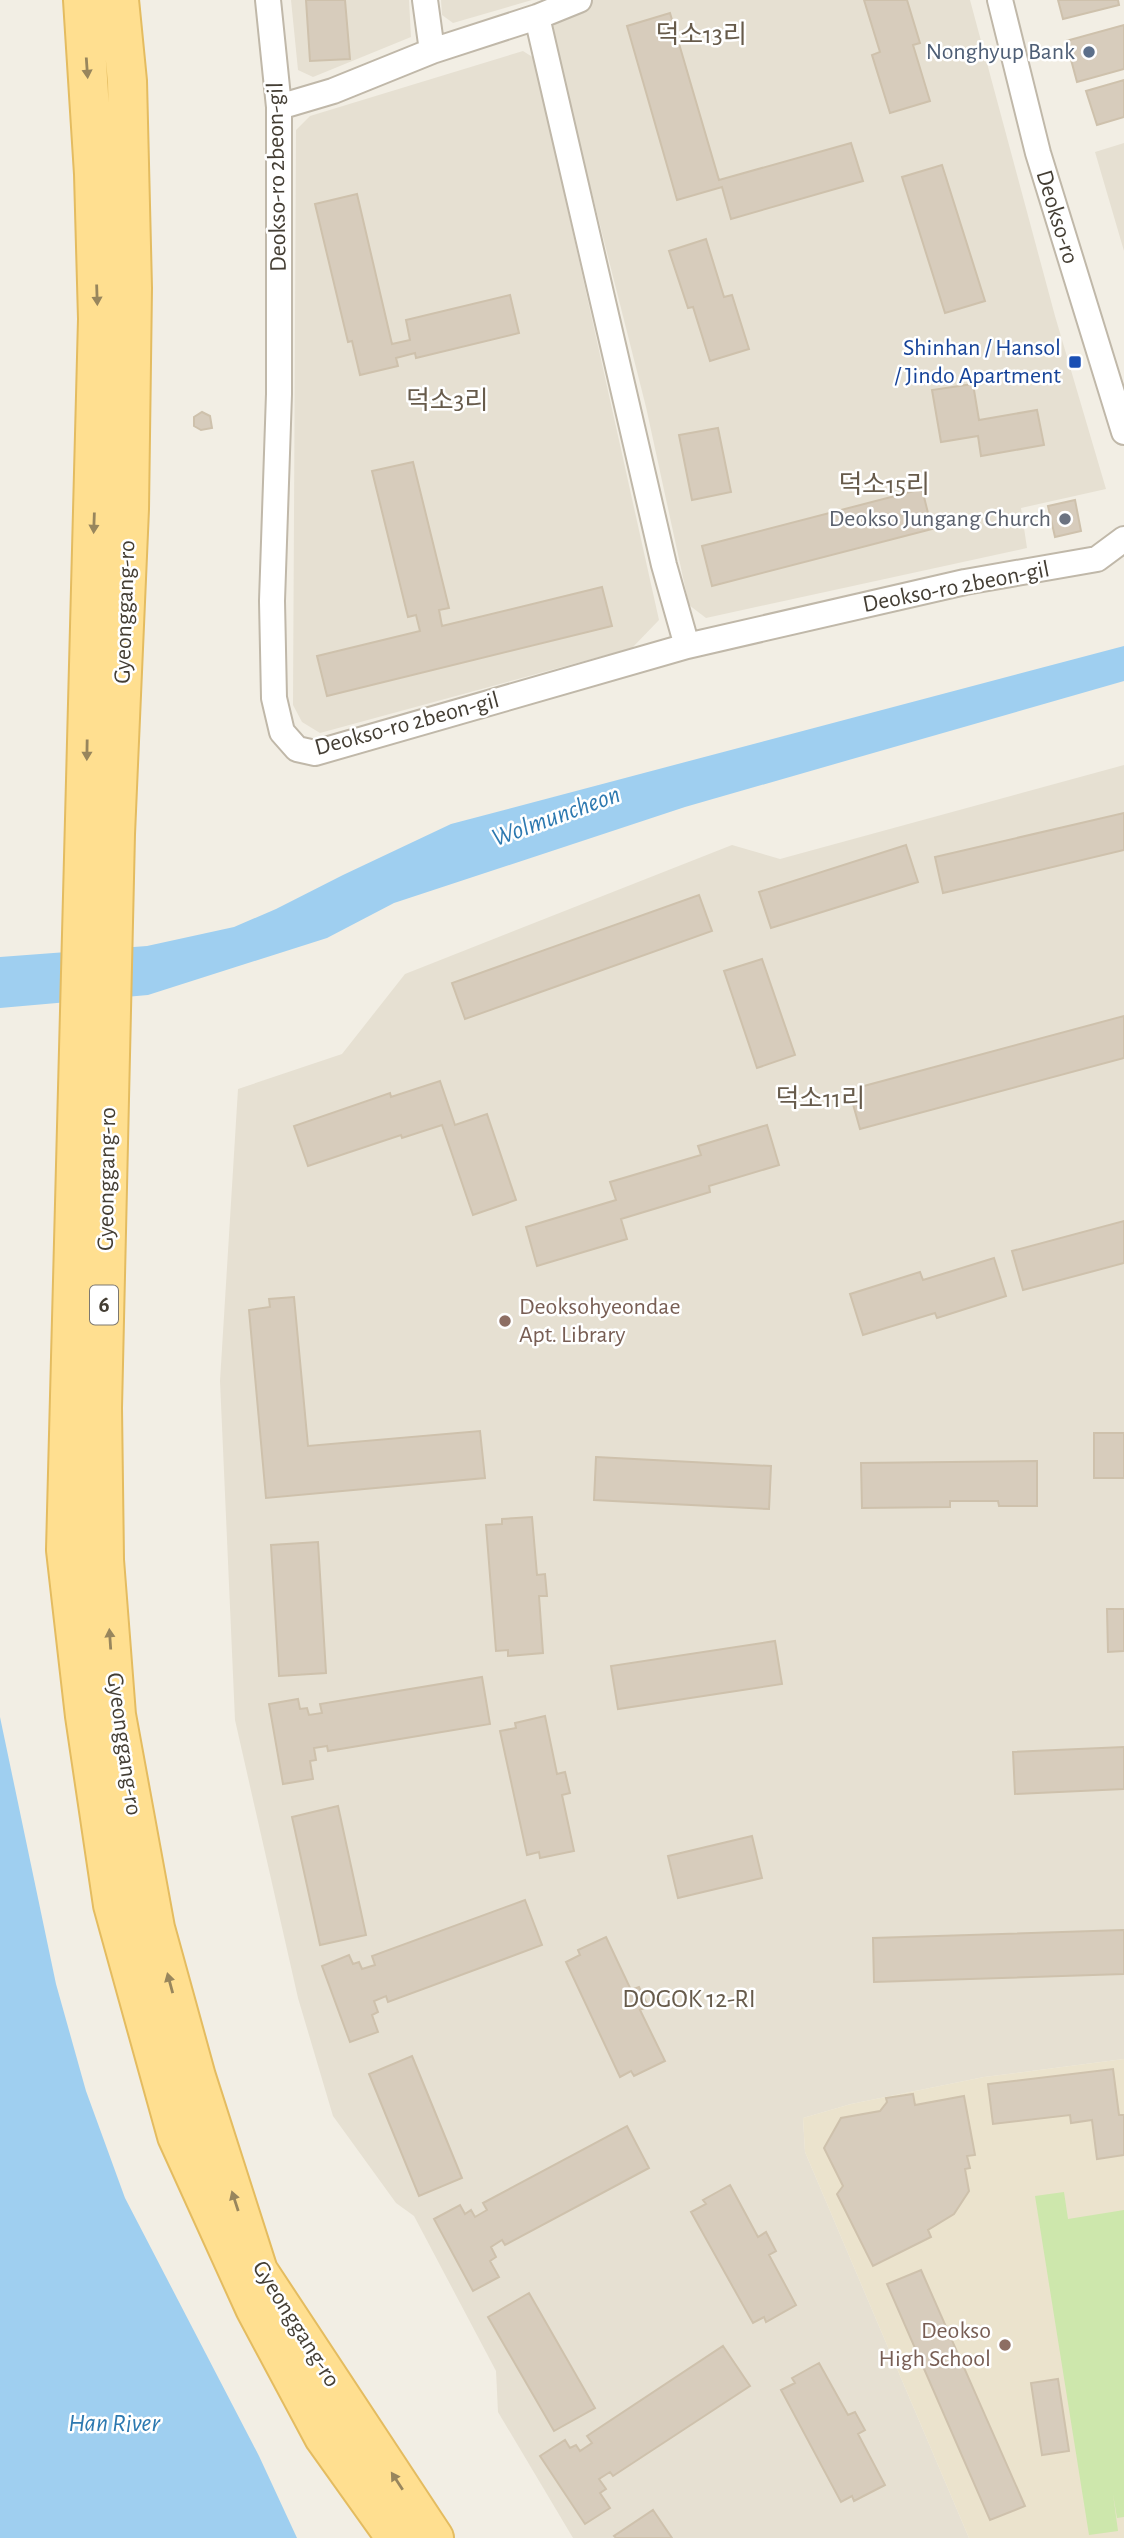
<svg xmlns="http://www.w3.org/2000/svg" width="1124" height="2538" font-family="'Alegreya Sans','Noto Sans KR',sans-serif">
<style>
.residential{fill:#e6e0d2}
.education{fill:#ebe3cd}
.green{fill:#cde7ac}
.water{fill:#9fcff0}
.building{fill:#d7ccbc;stroke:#cec1ac;stroke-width:2}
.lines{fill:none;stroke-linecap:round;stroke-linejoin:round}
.street-casing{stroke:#c0b8a9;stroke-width:28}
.primary-casing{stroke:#e4bc60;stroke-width:42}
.street{stroke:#fff;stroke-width:24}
.primary{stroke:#ffdf90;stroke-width:38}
.oneway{fill:#98865d}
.service-dot{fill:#5c6f8a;stroke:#fff;stroke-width:2.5}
.transit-dot{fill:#1a4fb4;stroke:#fff;stroke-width:2.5}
.worship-dot{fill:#6b7280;stroke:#fff;stroke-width:2.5}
.education-dot{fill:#8d6e63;stroke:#fff;stroke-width:2.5}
.labels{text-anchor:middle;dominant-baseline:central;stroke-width:5;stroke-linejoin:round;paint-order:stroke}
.shield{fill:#fff;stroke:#7c7871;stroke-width:2}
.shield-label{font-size:23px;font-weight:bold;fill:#443e34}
.service-label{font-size:24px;fill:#4e5e75;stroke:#fff;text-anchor:end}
.street-label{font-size:24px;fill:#443e34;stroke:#fff}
.transit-label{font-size:24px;fill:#164399;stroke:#fff;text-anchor:end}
.worship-label{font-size:24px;fill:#5b616d;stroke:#fff;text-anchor:end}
.education-label{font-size:24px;fill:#785e54;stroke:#fff;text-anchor:start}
.neighbourhood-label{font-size:26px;fill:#675b4b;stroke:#fff}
.water-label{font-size:26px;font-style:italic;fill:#2d79b0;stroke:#fff}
</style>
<rect width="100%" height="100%" fill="#f2eee4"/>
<path class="residential" d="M 291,0 L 409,0 L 411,37 L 313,77 L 298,70 Z
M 441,0 L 532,0 L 453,23 L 442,15 Z
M 543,0 L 970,0 L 1055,316 L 1106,489 L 1021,508 L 1027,548 L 706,618 L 689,605 L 646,407 Z
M 523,51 L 534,58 L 659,620 L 632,648 L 320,733 L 302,722 L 293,705 L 296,130 L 310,116 Z
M 1124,143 L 1124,251 L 1095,152 Z
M 1124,765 L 1124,2059 L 984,2077 L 851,2104 L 803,2118 L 805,2152 L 969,2538 L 573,2538 L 498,2412 L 496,2371 L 414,2216 L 396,2203 L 333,2116 L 298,1998 L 235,1720 L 220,1381 L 238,1089 L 342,1054 L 405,974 L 732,845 L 780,859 Z"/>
<path class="education" d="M 1124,2059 L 1124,2538 L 969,2538 L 805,2152 L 803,2118 L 851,2104 L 984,2077 Z"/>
<path class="green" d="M 1064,2192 L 1068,2219 L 1124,2210 L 1124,2517 L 1117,2518 L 1113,2494 L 1118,2531 L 1089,2535 L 1035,2196 Z"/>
<path class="water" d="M 1124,646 L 1124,681 L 685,807 L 394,903 L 327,938 L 148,995 L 0,1008 L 0,957 L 147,946 L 234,927 L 276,909 L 343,875 L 451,824 Z
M 0,1717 L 56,1984 L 86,2091 L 125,2198 L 259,2456 L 297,2538 L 0,2538 Z"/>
<path class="building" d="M 306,0 L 345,0 L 350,59 L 310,61 Z
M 864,0 L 907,0 L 920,43 L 913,45 L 930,101 L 890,113 L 872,55 L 880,52 Z
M 1058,0 L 1118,0 L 1119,5 L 1063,19 Z
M 670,13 L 719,180 L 851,143 L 863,181 L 731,219 L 722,187 L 677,200 L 627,26 Z
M 1124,25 L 1124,69 L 1077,82 L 1066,41 Z
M 1124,80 L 1124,117 L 1097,125 L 1086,91 Z
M 942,165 L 985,301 L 945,313 L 902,177 Z
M 357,194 L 392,344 L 410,340 L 406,320 L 510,295 L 519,333 L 416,358 L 415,353 L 396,358 L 398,366 L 360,375 L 352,341 L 348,342 L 315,204 Z
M 706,239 L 724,297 L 732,295 L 749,349 L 710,361 L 693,307 L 688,308 L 669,251 Z
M 973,384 L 979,420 L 1037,410 L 1044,445 L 981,456 L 978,436 L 941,442 L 932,390 Z
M 202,412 L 210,416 L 212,428 L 201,430 L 194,426 L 194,417 Z
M 718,428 L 731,492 L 692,500 L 679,435 Z
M 413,462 L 449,608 L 439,610 L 442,626 L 602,587 L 612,626 L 327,696 L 317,656 L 420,631 L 416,615 L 408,617 L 372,471 Z
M 922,489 L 932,529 L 712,586 L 702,546 Z
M 1075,500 L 1081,531 L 1055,537 L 1048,506 Z
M 1124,813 L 1124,850 L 943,893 L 935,857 Z
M 906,845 L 918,882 L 771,928 L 759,892 Z
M 699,895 L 712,931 L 465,1019 L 452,983 Z
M 762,959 L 795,1055 L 757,1068 L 724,971 Z
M 1124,1016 L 1124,1058 L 860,1129 L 849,1090 Z
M 440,1081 L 455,1125 L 487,1114 L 516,1200 L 473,1215 L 442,1125 L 402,1138 L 401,1135 L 308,1166 L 294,1126 L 390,1093 L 391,1097 Z
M 767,1125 L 779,1165 L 709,1186 L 710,1192 L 621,1219 L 627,1239 L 537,1266 L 526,1227 L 616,1200 L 610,1182 L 701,1155 L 698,1146 Z
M 1124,1221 L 1124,1263 L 1023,1290 L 1012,1251 Z
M 994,1258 L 1006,1296 L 937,1318 L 935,1313 L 863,1335 L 850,1294 L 920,1272 L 923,1280 Z
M 294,1297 L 308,1446 L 480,1431 L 485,1478 L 266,1498 L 249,1310 L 270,1307 L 269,1299 Z
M 1094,1433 L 1124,1433 L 1124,1478 L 1094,1478 Z
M 596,1457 L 771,1466 L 769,1509 L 594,1500 Z
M 1037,1461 L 1037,1506 L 999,1506 L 998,1501 L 950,1501 L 950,1507 L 862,1508 L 861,1463 Z
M 532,1517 L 537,1575 L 545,1574 L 547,1596 L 539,1596 L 543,1653 L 508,1656 L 508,1650 L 496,1651 L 486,1525 L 502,1524 L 502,1519 Z
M 318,1542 L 326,1673 L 279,1676 L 271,1545 Z
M 1107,1609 L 1124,1609 L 1124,1651 L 1108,1652 Z
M 775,1641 L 782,1684 L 618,1709 L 611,1666 Z
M 482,1677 L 490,1724 L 328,1751 L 327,1746 L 314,1748 L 316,1760 L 310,1761 L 313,1779 L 283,1784 L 269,1704 L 298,1699 L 300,1709 L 307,1708 L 309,1715 L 322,1713 L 320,1704 Z
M 545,1716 L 557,1774 L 565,1772 L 570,1793 L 562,1795 L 574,1851 L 540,1858 L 539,1852 L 527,1855 L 500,1731 L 516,1728 L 515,1723 Z
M 1124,1747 L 1124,1789 L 1015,1794 L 1013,1752 Z
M 338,1806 L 366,1935 L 320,1945 L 292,1817 Z
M 752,1836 L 762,1878 L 678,1898 L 668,1856 Z
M 525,1900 L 542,1945 L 388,2002 L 386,1996 L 374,2001 L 378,2012 L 372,2015 L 378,2032 L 350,2042 L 322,1966 L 349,1955 L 353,1964 L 359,1962 L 362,1969 L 375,1965 L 372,1956 Z
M 1124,1930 L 1124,1974 L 874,1982 L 873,1938 Z
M 606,1937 L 631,1990 L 639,1987 L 648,2006 L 640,2010 L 665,2061 L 634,2076 L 631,2071 L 620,2077 L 566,1962 L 580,1955 L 578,1950 Z
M 412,2056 L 462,2178 L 419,2196 L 369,2074 Z
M 1113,2069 L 1119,2115 L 1124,2115 L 1124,2155 L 1097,2159 L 1092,2120 L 1071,2123 L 1070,2115 L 993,2124 L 988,2084 Z
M 913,2094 L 915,2105 L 964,2096 L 975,2155 L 967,2156 L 970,2168 L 965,2169 L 969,2191 L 954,2214 L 928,2230 L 931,2237 L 873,2266 L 837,2194 L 843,2186 L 824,2148 L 841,2118 L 880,2111 L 887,2102 L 886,2098 Z
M 627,2126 L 649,2168 L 505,2245 L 502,2240 L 491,2247 L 496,2257 L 490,2261 L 499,2277 L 473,2291 L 434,2219 L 460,2205 L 465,2214 L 471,2210 L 475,2217 L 487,2210 L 483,2203 Z
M 730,2185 L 758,2237 L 766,2232 L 776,2251 L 769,2255 L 796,2305 L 766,2322 L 764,2317 L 753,2323 L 691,2212 L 706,2204 L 703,2200 Z
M 921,2270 L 1025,2506 L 990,2520 L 887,2284 Z
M 529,2293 L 595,2408 L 554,2431 L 488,2317 Z
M 723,2346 L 750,2386 L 613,2476 L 610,2472 L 599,2479 L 606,2489 L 600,2493 L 610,2508 L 585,2524 L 540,2456 L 565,2440 L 570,2448 L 576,2445 L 580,2451 L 592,2443 L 587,2436 Z
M 819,2363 L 848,2415 L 855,2412 L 865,2430 L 858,2434 L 885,2485 L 854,2501 L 852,2496 L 841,2502 L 781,2390 L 795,2383 L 792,2378 Z
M 1058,2379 L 1069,2451 L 1042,2455 L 1031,2383 Z
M 653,2510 L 672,2538 L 616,2538 L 614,2536 Z"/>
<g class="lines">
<defs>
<path id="street" d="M 268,0 L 279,107 L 279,394 L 272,601 L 274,698 L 282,732 L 297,749 L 315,753 L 687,646 L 965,582 L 1097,559 L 1124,539
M 425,0 L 432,51
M 1000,0 L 1038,153 L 1124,432
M 537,17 L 664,565 L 687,646
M 279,107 L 333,91 L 432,51 L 537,17 L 579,0"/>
<path id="primary" d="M 83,0 L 94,174 L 98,319 L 66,1550 L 85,1716 L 113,1905 L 177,2136 L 255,2308 L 324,2437 L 396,2538
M 119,0 L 127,81 L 132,288 L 129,509 L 115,834 L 102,1408 L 104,1560 L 116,1715 L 155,1928 L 196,2077 L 258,2271 L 434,2538"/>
</defs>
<use href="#street" class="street-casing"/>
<use href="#primary" class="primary-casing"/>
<use href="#street" class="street"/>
<use href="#primary" class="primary"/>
</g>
<defs><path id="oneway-solid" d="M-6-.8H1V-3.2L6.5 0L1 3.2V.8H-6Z" transform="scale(1.75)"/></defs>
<g class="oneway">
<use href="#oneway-solid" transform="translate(87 68) rotate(86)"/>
<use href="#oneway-solid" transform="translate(97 295) rotate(88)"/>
<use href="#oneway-solid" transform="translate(94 523) rotate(92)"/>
<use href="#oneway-solid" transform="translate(87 750) rotate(91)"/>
<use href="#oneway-solid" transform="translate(110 1639) rotate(-94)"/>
<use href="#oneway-solid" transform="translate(170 1983) rotate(-105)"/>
<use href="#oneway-solid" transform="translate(235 2201) rotate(-108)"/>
<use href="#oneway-solid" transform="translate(397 2481) rotate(-123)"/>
</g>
<circle class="service-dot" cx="1089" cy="52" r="7"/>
<rect class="transit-dot" x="1068" y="355" width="14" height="14" rx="3.5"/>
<circle class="worship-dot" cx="1065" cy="519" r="7"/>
<g class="education-dot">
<circle cx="505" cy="1321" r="7"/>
<circle cx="1005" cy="2345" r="7"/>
</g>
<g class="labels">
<rect class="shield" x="90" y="1285.5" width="28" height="39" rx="5"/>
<g class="shield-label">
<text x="104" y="1305">6</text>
</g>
<g class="service-label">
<text x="1075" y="52">Nonghyup Bank</text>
</g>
<g class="street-label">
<text transform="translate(277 177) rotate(-91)">Deokso-ro 2beon-gil</text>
<text transform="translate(1057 217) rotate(73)">Deokso-ro</text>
<text transform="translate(956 587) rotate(-11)">Deokso-ro 2beon-gil</text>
<text transform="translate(125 612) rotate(-88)">Gyeonggang-ro</text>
<text transform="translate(407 724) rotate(-15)">Deokso-ro 2beon-gil</text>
<text transform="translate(107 1179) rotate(-89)">Gyeonggang-ro</text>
<text transform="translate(124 1744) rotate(82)">Gyeonggang-ro</text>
<text transform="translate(296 2324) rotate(58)">Gyeonggang-ro</text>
</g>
<g class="transit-label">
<text x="1061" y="348">Shinhan / Hansol<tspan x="1061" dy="28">/ Jindo Apartment</tspan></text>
</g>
<g class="worship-label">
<text x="1051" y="519">Deokso Jungang Church</text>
</g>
<g class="education-label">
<text x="519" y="1307">Deoksohyeondae<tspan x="519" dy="28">Apt. Library</tspan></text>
<text x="991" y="2331" text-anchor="end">Deokso<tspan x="991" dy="28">High School</tspan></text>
</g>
<g class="neighbourhood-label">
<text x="701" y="35">덕소13리</text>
<text x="447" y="401">덕소3리</text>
<text x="884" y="485">덕소15리</text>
<text x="820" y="1099">덕소11리</text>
<text x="689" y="1999">DOGOK 12-RI</text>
</g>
<g class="water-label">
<text transform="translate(556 816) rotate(-20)">Wolmuncheon</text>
<text x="114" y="2423">Han River</text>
</g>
</g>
</svg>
